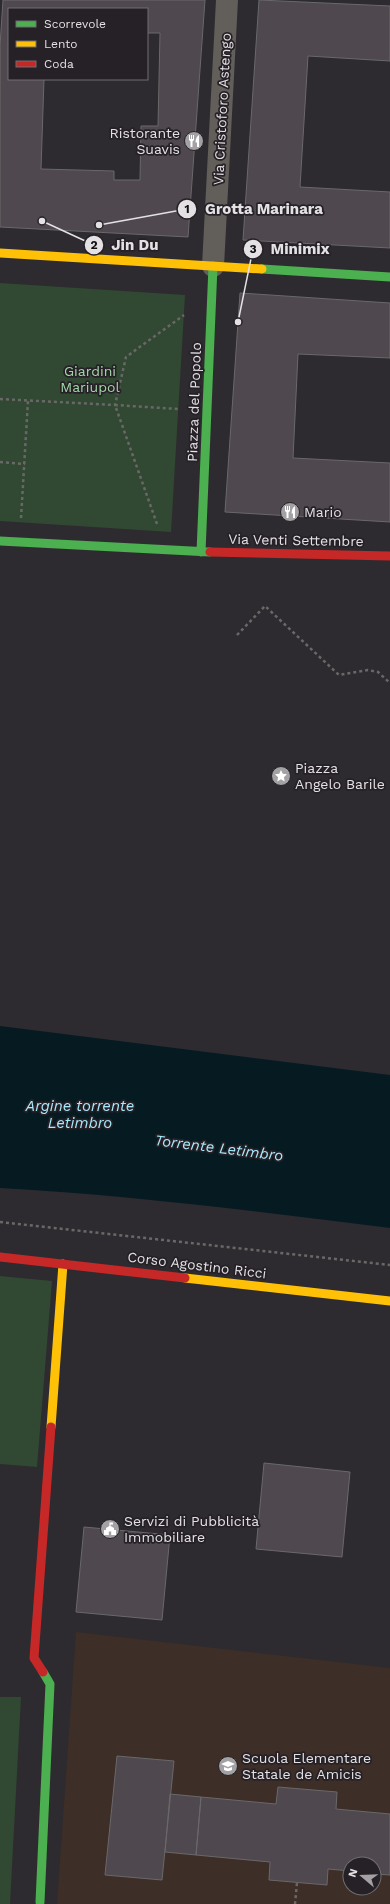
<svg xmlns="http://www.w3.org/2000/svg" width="390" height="1904" font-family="'Work Sans',sans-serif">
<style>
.education{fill:#3d2e27;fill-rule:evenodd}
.green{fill:#314833}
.water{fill:#061b21}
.building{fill:#4f484f;stroke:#6a686a;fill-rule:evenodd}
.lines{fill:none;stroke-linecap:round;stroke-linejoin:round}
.path{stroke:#6a6867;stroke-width:2.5;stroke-dasharray:3 3;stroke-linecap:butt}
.street{stroke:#625e5a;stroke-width:22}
.fast{stroke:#4caf50;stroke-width:9}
.slow{stroke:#ffc107;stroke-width:9}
.jam{stroke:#c62828;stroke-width:9}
.labels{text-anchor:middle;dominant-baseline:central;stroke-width:3.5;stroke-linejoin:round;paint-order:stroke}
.street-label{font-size:14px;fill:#e4e1e5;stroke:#252126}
.poi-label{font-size:14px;fill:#e4e1e5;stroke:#252126;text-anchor:start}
.park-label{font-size:14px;fill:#a3d7a7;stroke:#252126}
.water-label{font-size:15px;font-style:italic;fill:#aae8fc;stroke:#252126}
.leader{fill:none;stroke:#e4e1e5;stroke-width:1.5}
.callout-dot{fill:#e4e1e5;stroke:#252126;stroke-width:1.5}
.mark-label{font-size:12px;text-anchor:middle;font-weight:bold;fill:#111}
.callout-label{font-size:15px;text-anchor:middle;font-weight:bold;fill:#e4e1e5;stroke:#252126;stroke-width:3.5;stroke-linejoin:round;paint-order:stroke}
</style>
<rect width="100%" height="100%" fill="#2d2b2f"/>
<path class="education" d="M 76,1632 L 390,1668 L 390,1904 L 57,1904 ZM 350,1864 L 374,1864 L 374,1888 L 350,1888 Z"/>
<path class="green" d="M 0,283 L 185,295 L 171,532 L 0,521 Z
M 0,1276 L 52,1281 L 37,1467 L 0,1464 Z
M 0,1697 L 21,1697 L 10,1904 L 0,1904 Z"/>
<path class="water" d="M 0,1026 L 390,1075 L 390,1228 C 260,1212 131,1195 0,1188 Z"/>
<path class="building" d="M 3,0 L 205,0 L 188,237 L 0,227 L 0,46 ZM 9,9 L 147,9 L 147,33 L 160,33 L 158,126 L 141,126 L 140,180 L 114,180 L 114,171 L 41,169 L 44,79 L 9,79 Z
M 259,0 L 390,6 L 390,61 L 308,56 L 300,187 L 390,192 L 390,248 L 243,240 Z
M 240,293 L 390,303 L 390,358 L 298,354 L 293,458 L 390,463 L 390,522 L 225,512 Z
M 264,1463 L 350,1472 L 342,1557 L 256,1549 Z
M 84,1527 L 170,1535 L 162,1620 L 76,1612 Z
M 117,1756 L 174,1761 L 162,1880 L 105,1875 Z
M 278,1787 L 337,1792 L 336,1809 L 390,1814 L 390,1875 L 374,1874 L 374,1864 L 350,1864 L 350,1871 L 328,1869 L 327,1885 L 269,1880 L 270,1862 L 196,1855 L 201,1797 L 276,1804 Z
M 170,1794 L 201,1797 L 196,1855 L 165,1852 Z"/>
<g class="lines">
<path class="path" d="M 0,399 L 115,405 L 126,357 L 184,315
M 0,462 L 25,464
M 21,518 L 28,401
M 157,524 L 115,405 L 178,409
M 237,635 L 265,606 L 339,675 L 368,670 L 378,672 L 390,683
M 0,1222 L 390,1265
M 295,1904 L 297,1883"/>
<path class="street" d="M 213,266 L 227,0"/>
<path class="fast" d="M 262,269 L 390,277
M 0,541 L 210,552
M 201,552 L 213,266
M 40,1902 L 50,1684 L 43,1672"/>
<path class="slow" d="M 0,253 L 262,269
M 185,1278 L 390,1301
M 51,1427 L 63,1264"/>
<path class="jam" d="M 210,552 L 390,556
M 0,1257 L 185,1278
M 43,1672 L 34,1658 L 51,1427"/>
</g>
<defs>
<symbol id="restaurant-disc" viewBox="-11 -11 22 22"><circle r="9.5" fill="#a4a1a5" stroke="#252126"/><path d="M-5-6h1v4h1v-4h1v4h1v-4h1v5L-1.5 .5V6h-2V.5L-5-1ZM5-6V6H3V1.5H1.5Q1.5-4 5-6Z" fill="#fff"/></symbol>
<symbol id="sight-disc" viewBox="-11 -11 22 22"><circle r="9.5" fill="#a4a1a5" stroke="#252126"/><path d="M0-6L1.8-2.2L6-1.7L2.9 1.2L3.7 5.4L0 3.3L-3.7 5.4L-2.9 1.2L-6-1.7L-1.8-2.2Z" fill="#fff"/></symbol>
<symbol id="civic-disc" viewBox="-11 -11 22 22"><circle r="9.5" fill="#a4a1a5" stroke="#252126"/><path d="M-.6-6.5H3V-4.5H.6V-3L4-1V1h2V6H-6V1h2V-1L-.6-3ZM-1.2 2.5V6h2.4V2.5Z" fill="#fff"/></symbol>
<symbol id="school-disc" viewBox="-11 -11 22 22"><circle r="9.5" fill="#a4a1a5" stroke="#252126"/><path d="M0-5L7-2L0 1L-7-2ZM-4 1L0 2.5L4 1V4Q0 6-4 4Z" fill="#fff"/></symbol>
</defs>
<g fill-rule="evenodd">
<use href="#restaurant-disc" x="183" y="130" width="22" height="22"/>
<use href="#restaurant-disc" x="279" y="501" width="22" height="22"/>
<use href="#sight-disc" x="270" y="765" width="22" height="22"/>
<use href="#civic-disc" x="99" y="1518" width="22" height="22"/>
<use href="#school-disc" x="217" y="1755" width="22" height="22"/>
</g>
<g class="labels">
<g class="street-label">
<text transform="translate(222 109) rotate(-87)">Via Cristoforo Astengo</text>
<text transform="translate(194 402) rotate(-88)">Piazza del Popolo</text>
<text transform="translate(296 540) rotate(1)">Via Venti Settembre</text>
<text transform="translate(197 1265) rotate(7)">Corso Agostino Ricci</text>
</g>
<g class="poi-label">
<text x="180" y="133" text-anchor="end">Ristorante<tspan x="180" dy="16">Suavis</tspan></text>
<text x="304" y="512">Mario</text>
<text x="295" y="768">Piazza<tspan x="295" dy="16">Angelo Barile</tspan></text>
<text x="124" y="1521">Servizi di Pubblicità<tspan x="124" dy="16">Immobiliare</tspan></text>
<text x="242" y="1758">Scuola Elementare<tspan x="242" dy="16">Statale de Amicis</tspan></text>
</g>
<g class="park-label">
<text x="90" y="371">Giardini<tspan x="90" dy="16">Mariupol</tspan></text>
</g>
<g class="water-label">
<text x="80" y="1106">Argine torrente<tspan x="80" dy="17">Letimbro</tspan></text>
<text transform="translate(219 1148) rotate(7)">Torrente Letimbro</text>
</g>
</g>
<path class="leader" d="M99 225L187 209M42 221L94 245M238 322L253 249"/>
<g class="callout-dot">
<circle cx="99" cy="225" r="4"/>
<circle cx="42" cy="221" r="4"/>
<circle cx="238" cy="322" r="4"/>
<circle cx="187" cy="209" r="10"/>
<circle cx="94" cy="245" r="10"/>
<circle cx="253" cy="249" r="10"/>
</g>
<g class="mark-label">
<text x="187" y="213">1</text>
<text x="94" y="249">2</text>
<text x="253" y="253">3</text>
</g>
<g class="callout-label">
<text x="264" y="214">Grotta Marinara</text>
<text x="135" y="250">Jin Du</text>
<text x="300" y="254">Minimix</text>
</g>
<rect x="8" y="8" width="140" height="72" fill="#252126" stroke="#716e72"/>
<rect x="16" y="21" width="20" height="6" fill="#4caf50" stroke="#716e72"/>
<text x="44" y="28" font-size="12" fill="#e4e1e5">Scorrevole</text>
<rect x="16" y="41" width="20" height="6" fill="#ffc107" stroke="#716e72"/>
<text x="44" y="48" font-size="12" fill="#e4e1e5">Lento</text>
<rect x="16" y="61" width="20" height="6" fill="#c62828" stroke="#716e72"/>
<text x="44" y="68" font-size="12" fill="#e4e1e5">Coda</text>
<g transform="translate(362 1876) rotate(289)"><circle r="19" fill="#252126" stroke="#716e72"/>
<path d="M0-3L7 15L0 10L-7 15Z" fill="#a4a1a5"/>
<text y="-6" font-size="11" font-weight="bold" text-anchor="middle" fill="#e4e1e5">N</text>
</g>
</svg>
